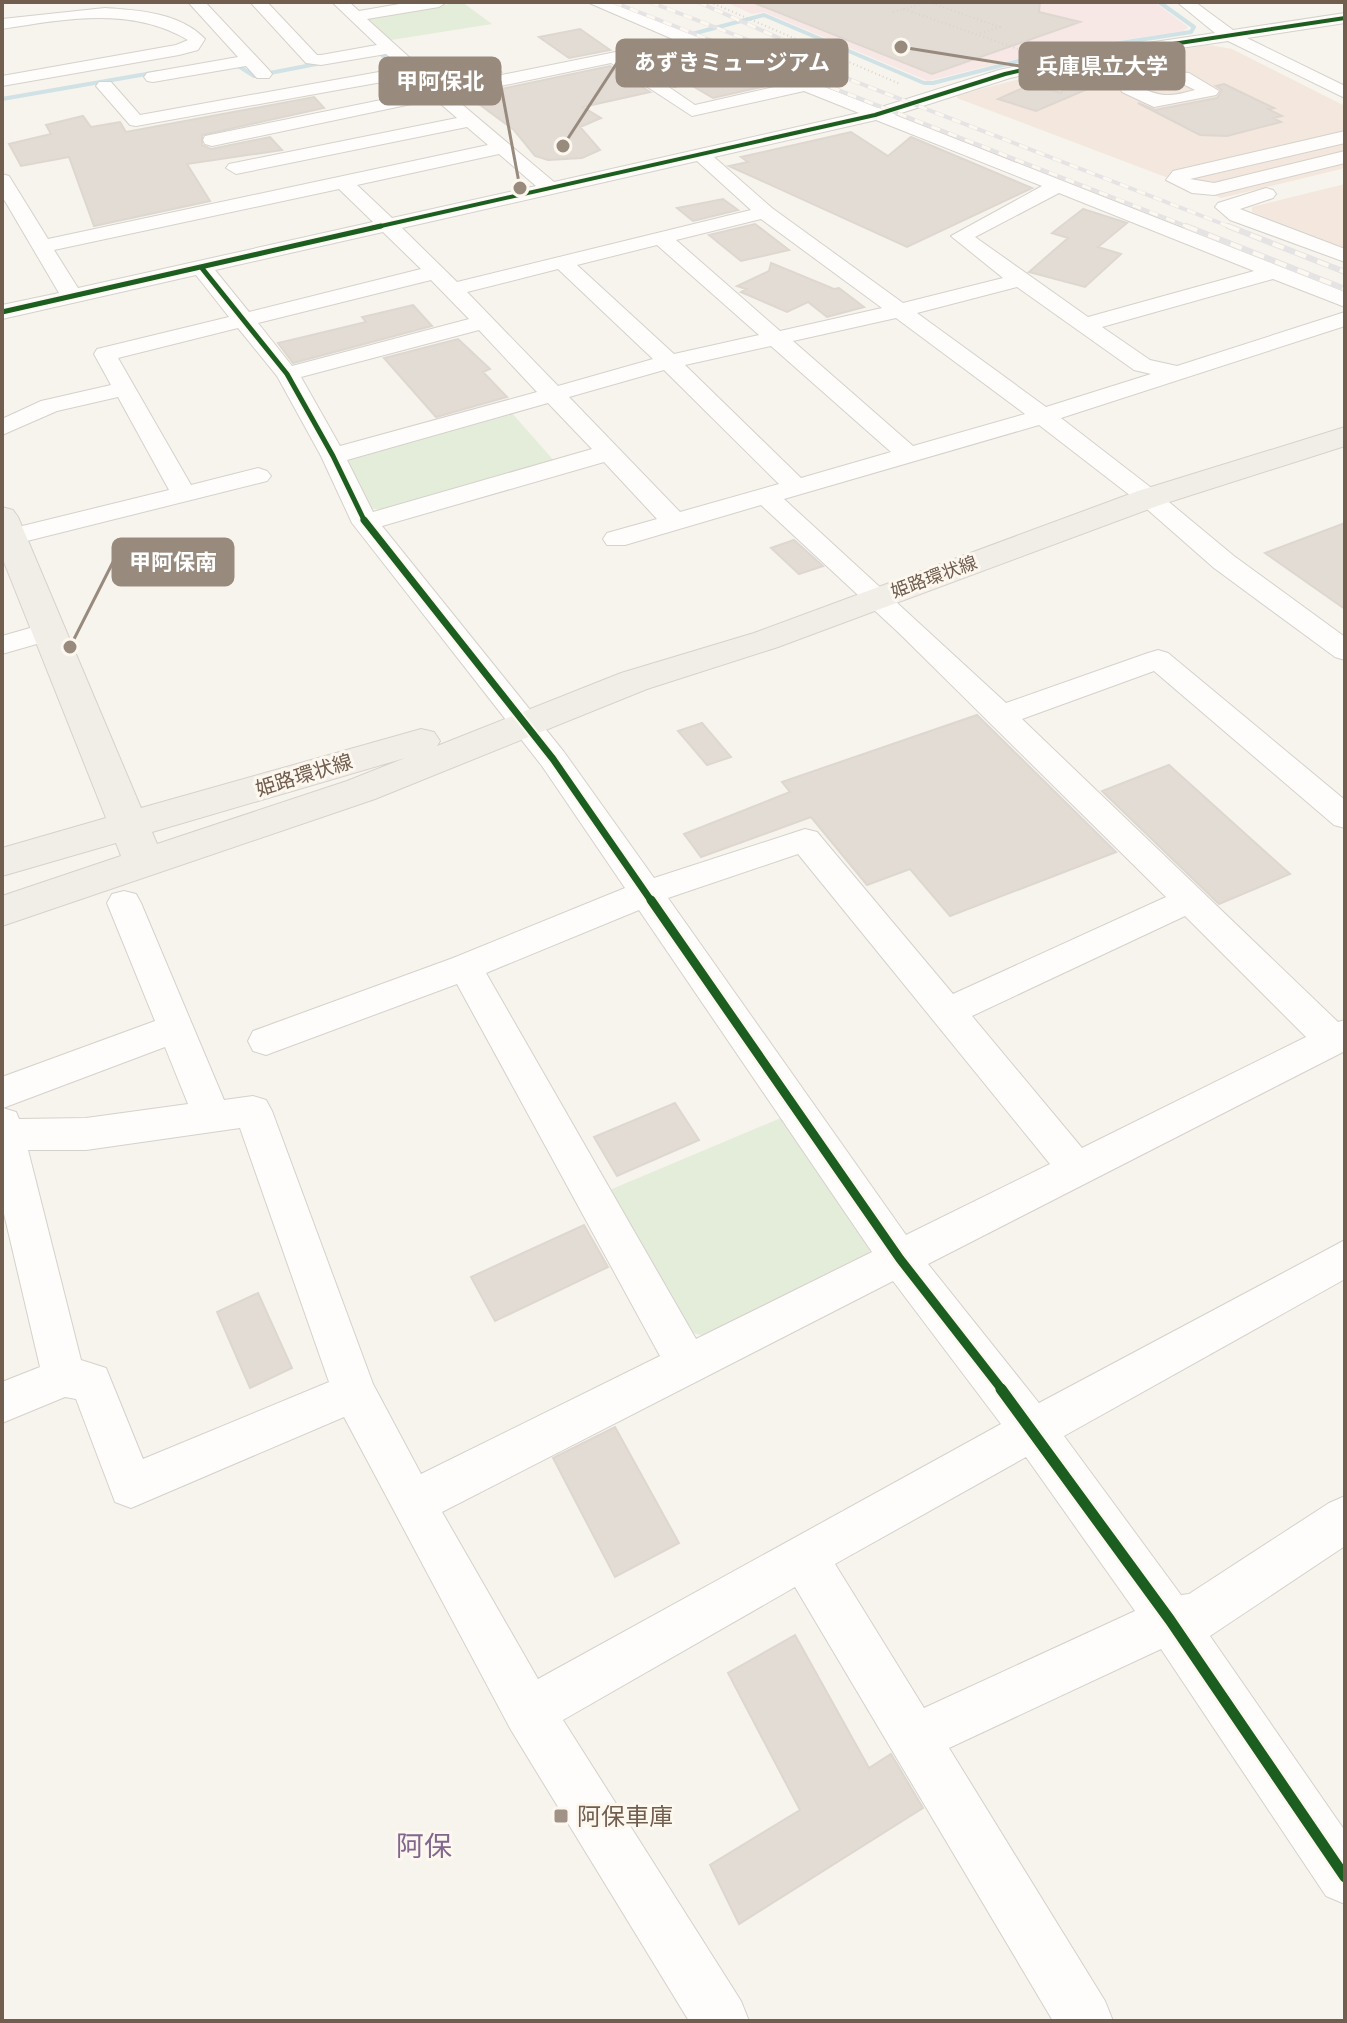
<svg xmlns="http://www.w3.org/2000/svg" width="1347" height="2023" font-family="Figtree,'Noto Sans JP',sans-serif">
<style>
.commercial{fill:#f3e7de}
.medical{fill:#f7e7e5}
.green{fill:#e3edd9}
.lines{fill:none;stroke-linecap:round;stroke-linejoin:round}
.stream{stroke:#d0e2e5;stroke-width:4}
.building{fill:#e2dcd5;stroke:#ded7d0;stroke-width:2}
.minor-casing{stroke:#d5d1cb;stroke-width:2}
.major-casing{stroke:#d7d1cb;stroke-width:2}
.path{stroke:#d9d4cf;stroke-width:2;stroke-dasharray:1 3;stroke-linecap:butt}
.minor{fill:#fefdfc;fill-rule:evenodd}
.major{fill:#f1eee7;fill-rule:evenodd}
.rail-far1-casing{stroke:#e5e3e4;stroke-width:4}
.rail-casing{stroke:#e5e3e4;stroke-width:6}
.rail-far1{stroke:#fdf8ef;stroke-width:3;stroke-dasharray:9;stroke-linecap:butt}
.rail{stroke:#fdf8ef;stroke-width:4;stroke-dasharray:12;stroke-linecap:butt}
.cycleway-far4-casing{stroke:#fdf8ef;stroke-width:6}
.cycleway-far3-casing{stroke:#fdf8ef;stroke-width:8}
.cycleway-far2-casing{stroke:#fdf8ef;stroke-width:11}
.cycleway-far1-casing{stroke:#fdf8ef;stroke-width:14}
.cycleway-casing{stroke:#fdf8ef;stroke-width:16}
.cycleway-far4{stroke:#1b5e20;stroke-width:4}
.cycleway-far3{stroke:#1b5e20;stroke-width:5}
.cycleway-far2{stroke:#1b5e20;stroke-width:7}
.cycleway-far1{stroke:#1b5e20;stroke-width:9}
.cycleway{stroke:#1b5e20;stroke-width:11}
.poi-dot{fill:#a09286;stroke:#fdf8ef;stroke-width:3}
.labels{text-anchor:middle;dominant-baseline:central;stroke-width:6;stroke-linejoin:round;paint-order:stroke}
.far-street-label{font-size:18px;fill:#725e4f;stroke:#fdf8ef}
.street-label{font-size:20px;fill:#725e4f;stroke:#fdf8ef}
.near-poi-label{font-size:24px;fill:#725e4f;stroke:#fdf8ef;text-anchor:start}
.near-quarter-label{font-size:28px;fill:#83668e;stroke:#fdf8ef}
.leader{fill:none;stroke:#998a7e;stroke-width:3}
.callout-dot{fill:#998a7e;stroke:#fdf8ef;stroke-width:3}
.callout{fill:#998a7e;stroke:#998a7e;stroke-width:3}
.callout-label{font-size:22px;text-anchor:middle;font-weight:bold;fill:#fff}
</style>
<rect width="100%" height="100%" fill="#f6f4ed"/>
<path class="commercial" d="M 1208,45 L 1232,49 L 1345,106 L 1345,168 L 1221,198 L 957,98 L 958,95 L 1067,67 Z
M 1345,184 L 1345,248 L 1252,212 L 1252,207 Z"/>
<path class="medical" d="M 1154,2 L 1188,27 L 1183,31 L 1044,52 L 928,81 L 764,12 L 752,14 L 728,3 Z"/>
<path class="green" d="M 462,2 L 492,24 L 391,40 L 367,18 Z
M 511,412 L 556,463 L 384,510 L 368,508 L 345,462 L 350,455 Z
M 788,1115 L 873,1241 L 867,1257 L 706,1336 L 683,1331 L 605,1192 Z"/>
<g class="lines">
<path class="stream" d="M 658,43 L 764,15 L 924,83 L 933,83 L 1042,55 L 1191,32 L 1194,27 L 1159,2
M 373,54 L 381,54 L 418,89 L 432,88
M 232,62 L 254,76 L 327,62
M 2,99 L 158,72"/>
</g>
<path class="building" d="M 752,2 L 1040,2 L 1039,12 L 1080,22 L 932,74 Z
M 580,29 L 610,50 L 569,58 L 539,37 Z
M 711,57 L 743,70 L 770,85 L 713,98 L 689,84 L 674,87 L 647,68 Z
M 489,62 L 501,72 L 449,82 L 435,72 Z
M 610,66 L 650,92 L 583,107 L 601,118 L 580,127 L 600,150 L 582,158 L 548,160 L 535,156 L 514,130 L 468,96 Z
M 1072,68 L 1115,70 L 1123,74 L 1036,111 L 998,99 L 1032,84 L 1061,93 Z
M 1224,84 L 1274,108 L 1268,109 L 1282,116 L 1273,118 L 1281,122 L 1227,136 L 1200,135 L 1138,103 L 1155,110 L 1217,98 L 1222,90 L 1216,86 Z
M 314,97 L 324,108 L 202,135 L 202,145 L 211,149 L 270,137 L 282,150 L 187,164 L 210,201 L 94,226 L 69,157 L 21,166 L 9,144 L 51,134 L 46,125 L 83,116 L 91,127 L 120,122 L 126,132 Z
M 851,132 L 888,156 L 911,137 L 1032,188 L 907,247 L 729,166 L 748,162 L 741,157 Z
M 723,199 L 738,210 L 693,221 L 677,208 Z
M 1083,209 L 1127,223 L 1098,247 L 1121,254 L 1085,287 L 1029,272 L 1068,238 L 1052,233 Z
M 755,224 L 789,250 L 741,261 L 709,235 Z
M 771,263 L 834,289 L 839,288 L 864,307 L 827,317 L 808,302 L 787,312 L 741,292 L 746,289 L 737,286 L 769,271 Z
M 413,305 L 432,326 L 293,363 L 278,343 L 366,322 L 362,317 Z
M 458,339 L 490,369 L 483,372 L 507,397 L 436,417 L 384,358 Z
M 1345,523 L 1345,609 L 1265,553 Z
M 794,540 L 823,566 L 799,574 L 771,548 Z
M 977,715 L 1116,852 L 950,916 L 910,869 L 867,885 L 811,817 L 701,857 L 684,834 L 790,792 L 782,782 Z
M 702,723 L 731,757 L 707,765 L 678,731 Z
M 1169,765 L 1290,874 L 1219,904 L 1102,791 Z
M 675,1103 L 699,1140 L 617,1176 L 594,1137 Z
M 584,1225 L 608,1267 L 495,1321 L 471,1277 Z
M 258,1293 L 292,1368 L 250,1388 L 217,1312 Z
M 615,1427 L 679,1543 L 615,1577 L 553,1458 Z
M 795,1635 L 869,1768 L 891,1754 L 923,1808 L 739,1924 L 710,1865 L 800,1810 L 728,1673 Z"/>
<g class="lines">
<defs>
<path id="minor" d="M 188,2 L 205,2 L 269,70 L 272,74 L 269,78 L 257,78 L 246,66 L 153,82 L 147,81 L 144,77 L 147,73 L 238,57 Z
M 267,2 L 317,55 L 321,55 L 377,45 L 332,2 L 349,2 L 359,11 L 411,2 L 447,2 L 439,7 L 367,19 L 442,87 L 675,40 L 587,2 L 609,2 L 878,108 L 999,70 L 1067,55 L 1215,33 L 1177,2 L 1195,2 L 1233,30 L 1345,13 L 1345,23 L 1247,38 L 1345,86 L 1345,98 L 1228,41 L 1120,57 L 1145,69 L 1189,73 L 1219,91 L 1216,95 L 1154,107 L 1122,92 L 1118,83 L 1129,74 L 1100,60 L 1067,65 L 1010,78 L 895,115 L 1345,292 L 1345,307 L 1273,279 L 1102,327 L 1150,360 L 1177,366 L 1345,312 L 1345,326 L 1061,418 L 1158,493 L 1234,556 L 1345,637 L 1345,660 L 1335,657 L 1214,568 L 1140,503 L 1039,425 L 784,499 L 1006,703 L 1148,653 L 1158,650 L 1168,653 L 1345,800 L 1345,828 L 1334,825 L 1154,671 L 1022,719 L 1338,1022 L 1345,1020 L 1345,1051 L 928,1264 L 1039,1403 L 1345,1240 L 1345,1279 L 1064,1436 L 1181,1595 L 1189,1594 L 1329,1503 L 1345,1496 L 1345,1546 L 1210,1636 L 1345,1831 L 1345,1904 L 1326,1896 L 1161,1649 L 949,1748 L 1105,2001 L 1113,2021 L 1053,2021 L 795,1587 L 563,1720 L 741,2001 L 749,2021 L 689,2021 L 511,1730 L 344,1417 L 131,1508 L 115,1502 L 76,1399 L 65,1397 L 2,1423 L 2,1382 L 40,1367 L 2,1205 L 2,1077 L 155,1021 L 107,903 L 112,894 L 124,891 L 136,894 L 141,903 L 224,1100 L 253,1096 L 266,1100 L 272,1111 L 373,1384 L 421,1474 L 660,1356 L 457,984 L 266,1055 L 253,1051 L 248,1041 L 253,1031 L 453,958 L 625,888 L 542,766 L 352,523 L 321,456 L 277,376 L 238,328 L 118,358 L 191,485 L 258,468 L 267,471 L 271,476 L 267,481 L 11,545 L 2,543 L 2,531 L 169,490 L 118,397 L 57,411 L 2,435 L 2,419 L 41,401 L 111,385 L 94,354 L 97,349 L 229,317 L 196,275 L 2,319 L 2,305 L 59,293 L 2,196 L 2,174 L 9,176 L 48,239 L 488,145 L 467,127 L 236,174 L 226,168 L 229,164 L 457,118 L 435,99 L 212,146 L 205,144 L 203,140 L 205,136 L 425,91 L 410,77 L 136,126 L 130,125 L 96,86 L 99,82 L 111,82 L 140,115 L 401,68 L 386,54 L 321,65 L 306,63 L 251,3 ZM 692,46 L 787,84 L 695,105 L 628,59 ZM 611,63 L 692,116 L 804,91 L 859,113 L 554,182 L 452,96 ZM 1144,79 L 1179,82 L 1195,90 C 1170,97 1160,98 1136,85 ZM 876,120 L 1042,186 L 951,236 L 1003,278 L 903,303 L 772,208 L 714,157 ZM 499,154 L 536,186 L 392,218 L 357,185 ZM 697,161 L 751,210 L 457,282 L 402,228 ZM 339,189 L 373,222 L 78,288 L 54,250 ZM 1059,193 L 1254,271 L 1088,317 L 975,237 ZM 761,219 L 882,308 L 780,331 L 676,240 ZM 383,232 L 421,269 L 249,312 L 215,270 ZM 657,245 L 759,335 L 674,354 L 577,265 ZM 558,269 L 653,359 L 558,386 L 467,292 ZM 431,280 L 469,319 L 292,366 L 258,323 ZM 1017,287 L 1134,370 L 1151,374 L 1046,407 L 917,313 ZM 896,318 L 1025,414 L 913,446 L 793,341 ZM 479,330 L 537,392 L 340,446 L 301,377 ZM 771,346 L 891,452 L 801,478 L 685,365 ZM 664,370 L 779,484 L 680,512 L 569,397 ZM 548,403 L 592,449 L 373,512 L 347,460 ZM 604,462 L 657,519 L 607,533 L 603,539 L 607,545 L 625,545 L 761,505 L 900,634 L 1166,897 L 953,994 L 817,832 L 805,829 L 654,878 L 564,752 L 382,526 ZM 798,854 L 1050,1164 L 906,1235 L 668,898 ZM 639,910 L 872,1252 L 696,1339 L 486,973 ZM 1185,916 L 1306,1037 L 1082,1148 L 972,1016 ZM 165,1047 L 188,1104 L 86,1118 L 19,1119 L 16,1112 L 3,1108 ZM 240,1128 L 329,1382 L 143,1459 L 106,1368 L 81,1360 L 28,1150 L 86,1150 ZM 893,1281 L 1001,1424 L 538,1679 L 442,1512 ZM 1026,1457 L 1135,1611 L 924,1708 L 835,1564 Z
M 105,8 C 138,10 181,13 205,39 L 198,50 L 179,55 L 2,86 L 2,76 L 176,45 L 188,40 C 131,6 64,19 2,29 L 2,19 Z
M 1345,131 L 1345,143 L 1190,179 L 1214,183 L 1345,151 L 1345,163 L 1214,195 L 1192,193 L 1166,180 L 1173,171 Z
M 1266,188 L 1273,190 L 1276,194 L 1273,198 L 1240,209 L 1345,249 L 1345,262 L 1230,220 L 1215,207 L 1218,203 Z
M 51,622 L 61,625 L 65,631 L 61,637 L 2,654 L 2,636 Z"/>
<path id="major" d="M 1345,427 L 1345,446 L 1160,505 L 778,647 L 647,689 L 375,799 L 2,926 L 2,896 L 121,856 L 116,843 L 2,876 L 2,848 L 106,818 L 2,557 L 2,507 L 13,510 L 18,517 L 141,808 L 421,729 L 434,732 L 440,741 L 437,746 L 621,673 L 754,633 L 1138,491 ZM 405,758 L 347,781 L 157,844 L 152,832 Z"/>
</defs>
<use href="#minor" class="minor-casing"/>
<use href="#major" class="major-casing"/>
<path class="path" d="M 710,2 L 900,84
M 927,2 L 904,9 L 1018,49
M 928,2 L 1000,27 L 978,34
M 893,12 L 904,9"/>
<use href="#minor" class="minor"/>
<use href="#major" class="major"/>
<defs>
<path id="rail-far1" d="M 613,2 L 1191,228
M 650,2 L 1233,228
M 698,2 L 826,59"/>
<path id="rail" d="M 1186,226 L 1345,289
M 1228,226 L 1345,272"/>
</defs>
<use href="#rail-far1" class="rail-far1-casing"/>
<use href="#rail" class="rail-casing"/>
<use href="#rail-far1" class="rail-far1"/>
<use href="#rail" class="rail"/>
<defs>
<path id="cycleway-far4" d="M 372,228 L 875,115 L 1005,74 L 1067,60 L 1345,18"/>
<path id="cycleway-far3" d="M 201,267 L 287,374 L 333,456 L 365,522
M 2,312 L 381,226"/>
<path id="cycleway-far2" d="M 364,520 L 553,759 L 652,902"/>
<path id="cycleway-far1" d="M 651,900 L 900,1259 L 1003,1391"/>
<path id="cycleway" d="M 1001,1389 L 1170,1620 L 1345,1877"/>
</defs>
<use href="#cycleway-far4" class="cycleway-far4-casing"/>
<use href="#cycleway-far3" class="cycleway-far3-casing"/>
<use href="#cycleway-far2" class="cycleway-far2-casing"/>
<use href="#cycleway-far1" class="cycleway-far1-casing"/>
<use href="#cycleway" class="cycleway-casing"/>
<use href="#cycleway-far4" class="cycleway-far4"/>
<use href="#cycleway-far3" class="cycleway-far3"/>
<use href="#cycleway-far2" class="cycleway-far2"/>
<use href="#cycleway-far1" class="cycleway-far1"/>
<use href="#cycleway" class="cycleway"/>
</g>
<rect class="poi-dot" x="553" y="1808" width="16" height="16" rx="4"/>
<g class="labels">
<g class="far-street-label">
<text transform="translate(934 577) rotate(-20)">姫路環状線</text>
</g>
<g class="street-label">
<text transform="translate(304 775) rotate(-17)">姫路環状線</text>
</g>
<g class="near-poi-label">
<text x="577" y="1816">阿保車庫</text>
</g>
<g class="near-quarter-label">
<text x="424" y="1846">阿保</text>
</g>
</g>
<path class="leader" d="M563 146L617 63M901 47L1020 66M520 188L500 81M70 647L113 562"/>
<g class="callout-dot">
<circle cx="563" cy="146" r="8"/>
<circle cx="901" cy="47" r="8"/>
<circle cx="520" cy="188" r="8"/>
<circle cx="70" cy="647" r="8"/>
</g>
<g class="callout">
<rect x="617" y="40" width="230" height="46" rx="8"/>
<rect x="1020" y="43" width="164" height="46" rx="8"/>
<rect x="380" y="58" width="120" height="46" rx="8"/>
<rect x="113" y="539" width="120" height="46" rx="8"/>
</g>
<g class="callout-label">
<text x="732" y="70">あずきミュージアム</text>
<text x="1102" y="74">兵庫県立大学</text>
<text x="440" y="89">甲阿保北</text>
<text x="173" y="570">甲阿保南</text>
</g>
<rect width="1347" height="2023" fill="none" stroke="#725e4f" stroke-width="8"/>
</svg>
